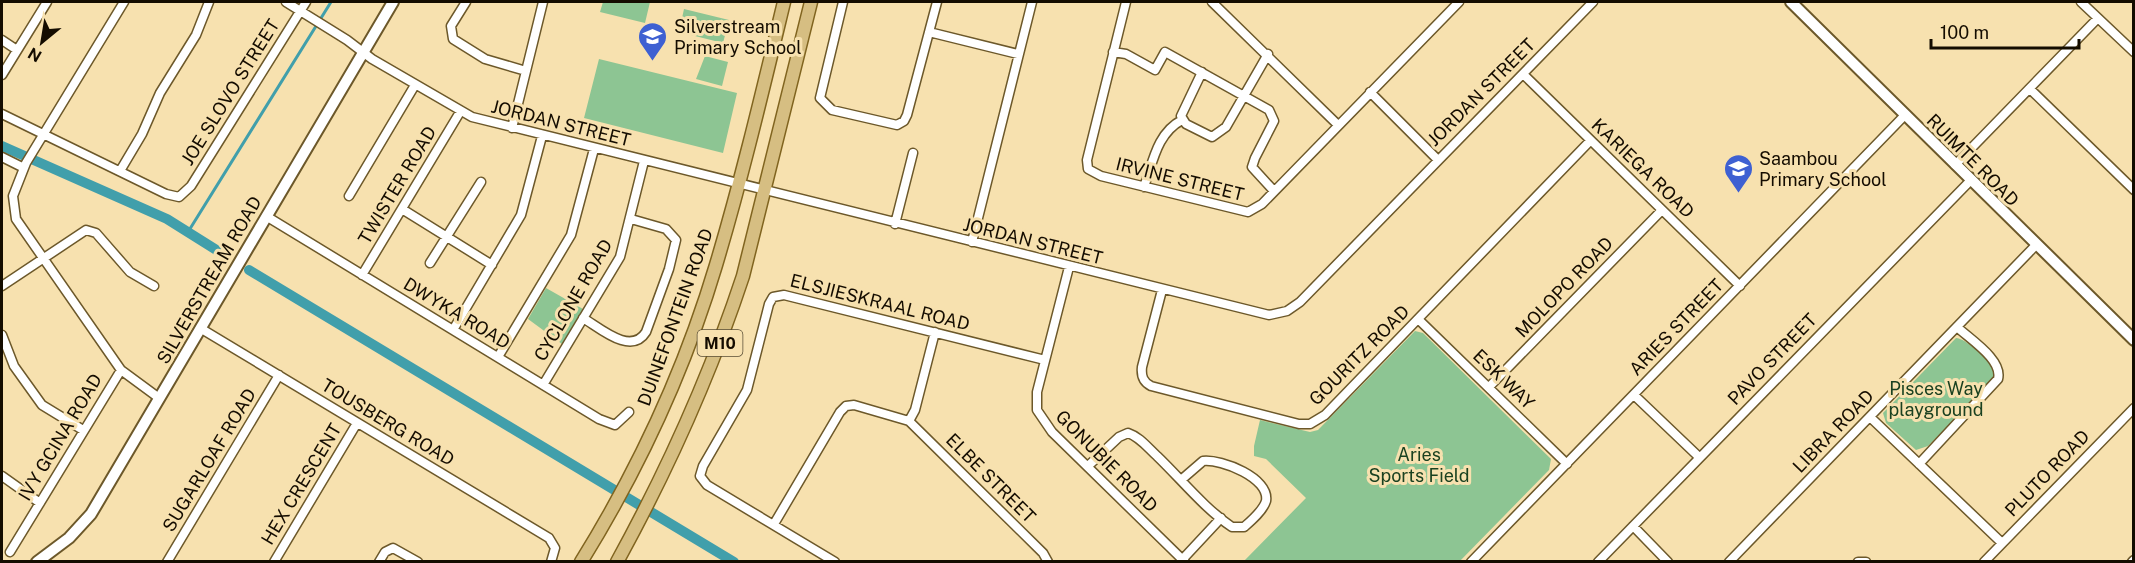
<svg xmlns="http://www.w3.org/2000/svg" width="2135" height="563" font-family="'Public Sans',sans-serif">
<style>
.green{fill:#8dc593}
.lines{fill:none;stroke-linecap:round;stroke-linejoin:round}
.stream{stroke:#419fab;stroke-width:3}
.canal{stroke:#419fab;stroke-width:10}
.minor-casing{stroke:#6c582a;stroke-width:11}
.tertiary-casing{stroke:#6c582a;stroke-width:14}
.primary-casing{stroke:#80641f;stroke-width:15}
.minor{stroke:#fff;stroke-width:8}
.tertiary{stroke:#fff;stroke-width:10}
.primary{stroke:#d6be82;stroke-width:12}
.labels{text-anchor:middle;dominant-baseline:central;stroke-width:6;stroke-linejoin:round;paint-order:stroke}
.shield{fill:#f7e1af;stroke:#584c34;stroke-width:1.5}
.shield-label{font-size:16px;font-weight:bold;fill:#140c00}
.poi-label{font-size:18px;fill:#140c00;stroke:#f7e1af;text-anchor:start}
.street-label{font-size:18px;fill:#140c00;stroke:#f7e1af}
.park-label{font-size:18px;fill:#1a4120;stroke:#f7e1af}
</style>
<rect width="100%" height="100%" fill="#f7e1af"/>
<path class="green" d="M 603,2 L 650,2 L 645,23 L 600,12 Z
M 684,9 L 729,20 L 723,43 L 679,32 Z
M 705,56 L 728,62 L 722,86 L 696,79 Z
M 599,59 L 737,93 L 723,153 L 584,118 Z
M 546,288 L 583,309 L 562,344 L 528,319 Z
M 1415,331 L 1423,333 L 1551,459 L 1549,470 L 1460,561 L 1244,561 L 1306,498 L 1266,459 L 1254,456 L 1254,446 L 1260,420 L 1310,432 L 1318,430 Z
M 1956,338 C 1965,338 1990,360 1993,369 C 1995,375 1992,379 1990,384 L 1928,446 L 1916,450 L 1886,423 L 1883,413 Z"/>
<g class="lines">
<path class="stream" d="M 188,232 L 331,2"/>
<path class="canal" d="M 2,146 L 167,219 L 226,256
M 249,270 L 734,562"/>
<defs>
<path id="minor" d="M 124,2 L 26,163 L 13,196 L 16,219 L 121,370 L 159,398
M 286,2 L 347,40 L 372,59 L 472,117 L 1269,315 L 1287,311 L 1300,302 L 1593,2
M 466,2 L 451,26 L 453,39 L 485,59 L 526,71
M 843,2 L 820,98 L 832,110 L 897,125 L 904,121 L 907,115 L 937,2
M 1126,2 L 1087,160 L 1088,169 L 1101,176 L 1248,212 L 1262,204 L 1459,2
M 1212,2 L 1338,125
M 2081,2 L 2134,52
M 929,32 L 1018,54
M 2,40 L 17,50
M 1113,52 L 1126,54 L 1155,70 L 1165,52 L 1269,110 L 1274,121 L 1255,158 L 1252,167 L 1274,191
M 1202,72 L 1181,116 L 1186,124 L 1212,137 L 1226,127 L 1268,54
M 1523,74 L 1740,286
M 2,75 L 47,2
M 2030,89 L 2134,190
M 1370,92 L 1438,160
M 2,114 L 166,194 L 179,197 L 191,186 L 306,2
M 512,128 L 543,2
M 2,157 L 24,168
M 1955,165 L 2098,18
M 120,171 L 142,134 L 160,93 L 196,35 L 209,2
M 1144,187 C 1153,162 1157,133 1182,120
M 349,196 L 415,85
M 402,209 L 492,265
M 266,216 L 599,419 L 615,425 L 629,412
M 895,224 L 913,153
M 972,242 L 1032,2
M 430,263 L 481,182
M 1069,267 L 1037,392 L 1037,410 L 1052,432 L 1185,562
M 362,275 L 460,112
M 2,286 L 86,230 L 96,233 L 130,272 L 154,286
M 1162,290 L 1142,367 C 1141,376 1143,382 1151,386 L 1299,424 L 1310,424 L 1325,415 L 1590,141
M 583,318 C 600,328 631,356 646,332 L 669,269 L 676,240 L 666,229 L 631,219
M 1418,319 L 1567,464
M 200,328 L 549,538 L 555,548 L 551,562
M 453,330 L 521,215 L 542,136
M 2,335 L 14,366 L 42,405 L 83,430
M 498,357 L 571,235 L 594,149
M 543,385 L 620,257 L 644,161
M 1489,387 L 1662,210
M 1634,395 L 1699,457
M 1870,417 L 2002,543
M 909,421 L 915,410 L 935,332
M 1919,464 L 1998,379 C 2003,360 1971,340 1957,327
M 1088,466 L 1119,437 L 1128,433 C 1140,437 1148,448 1157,456 C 1181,479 1204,508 1232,527 L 1244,527 C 1251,521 1263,511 1266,501 C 1270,478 1222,459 1203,461 L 1181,480
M 2,476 L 40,503
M 774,524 L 840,412 L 846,406 L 854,405 L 909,421 L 1043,553 L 1048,562
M 1633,526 L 1668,562
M 10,552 L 121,370
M 167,562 L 279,375
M 274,562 L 357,423
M 379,562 L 385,552 L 393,548 L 418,562
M 835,562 L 707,485 L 700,476 L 703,466 L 747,390 L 769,304 L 773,297 L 784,295 L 1045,360
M 1180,562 L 1221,518
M 1471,562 L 1905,115
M 1598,562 L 1971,180
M 1729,562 L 2036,245
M 1858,562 L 1866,562
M 1984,562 L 2134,408
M 2132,562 L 2134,560"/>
<path id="tertiary" d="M 1791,2 L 2134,340
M 37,562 L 69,538 L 91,514 L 393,2"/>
<path id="primary" d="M 581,562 C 638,470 685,369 716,265 C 742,178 763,89 784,2
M 617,562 C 668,469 710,376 743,276 L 811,2"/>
</defs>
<use href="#minor" class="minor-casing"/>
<use href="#tertiary" class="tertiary-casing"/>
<use href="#primary" class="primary-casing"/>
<use href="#minor" class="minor"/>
<use href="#tertiary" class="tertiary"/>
<use href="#primary" class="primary"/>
</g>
<defs>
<symbol id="school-pin" viewBox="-11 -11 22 30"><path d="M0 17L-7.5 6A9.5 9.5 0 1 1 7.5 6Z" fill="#3e60d2" stroke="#f7e1af"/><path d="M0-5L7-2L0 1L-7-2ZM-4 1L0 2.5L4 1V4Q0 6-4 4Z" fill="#fff"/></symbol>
</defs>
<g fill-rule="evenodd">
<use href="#school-pin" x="636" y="20" width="33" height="45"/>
<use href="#school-pin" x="1722" y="152" width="33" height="45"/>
</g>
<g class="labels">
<rect class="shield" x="697.5" y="330" width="45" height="26" rx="4.5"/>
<g class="shield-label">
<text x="720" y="343">M10</text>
</g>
<g class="poi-label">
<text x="674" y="26">Silverstream<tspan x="674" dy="21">Primary School</tspan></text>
<text x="1759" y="158">Saambou<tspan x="1759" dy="21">Primary School</tspan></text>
</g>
<g class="street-label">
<text transform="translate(230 92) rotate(-58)">JOE SLOVO STREET</text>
<text transform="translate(1481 92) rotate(-45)">JORDAN STREET</text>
<text transform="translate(561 123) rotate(14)">JORDAN STREET</text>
<text transform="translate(1973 160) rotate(45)">RUIMTE ROAD</text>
<text transform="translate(1643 168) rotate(44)">KARIEGA ROAD</text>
<text transform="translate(1180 179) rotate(14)">IRVINE STREET</text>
<text transform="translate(397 185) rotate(-59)">TWISTER ROAD</text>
<text transform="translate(1033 241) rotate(14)">JORDAN STREET</text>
<text transform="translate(209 280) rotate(-60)">SILVERSTREAM ROAD</text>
<text transform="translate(1564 287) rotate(-46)">MOLOPO ROAD</text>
<text transform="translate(573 300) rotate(-60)">CYCLONE ROAD</text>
<text transform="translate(880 302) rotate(14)">ELSJIESKRAAL ROAD</text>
<text transform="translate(457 313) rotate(31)">DWYKA ROAD</text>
<text transform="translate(675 317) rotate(-70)">DUINEFONTEIN ROAD</text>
<text transform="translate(1676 327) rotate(-46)">ARIES STREET</text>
<text transform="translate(1359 355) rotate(-45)">GOURITZ ROAD</text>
<text transform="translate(1772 359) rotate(-46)">PAVO STREET</text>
<text transform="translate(1504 379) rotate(44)">ESK WAY</text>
<text transform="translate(388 422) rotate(31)">TOUSBERG ROAD</text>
<text transform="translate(1833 431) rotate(-46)">LIBRA ROAD</text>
<text transform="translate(60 437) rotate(-59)">IVY GCINA ROAD</text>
<text transform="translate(209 460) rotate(-59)">SUGARLOAF ROAD</text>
<text transform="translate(1107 461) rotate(45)">GONUBIE ROAD</text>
<text transform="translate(2047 473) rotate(-46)">PLUTO ROAD</text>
<text transform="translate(991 478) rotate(45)">ELBE STREET</text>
<text transform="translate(301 484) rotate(-59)">HEX CRESCENT</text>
</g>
<g class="park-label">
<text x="1936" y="388">Pisces Way<tspan x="1936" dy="21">playground</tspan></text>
<text x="1419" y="454">Aries<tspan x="1419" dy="21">Sports Field</tspan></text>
</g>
</g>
<rect width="2135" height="563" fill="none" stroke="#140c00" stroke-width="6"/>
<g transform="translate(42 42) rotate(210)" stroke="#f7e1af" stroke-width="4.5" paint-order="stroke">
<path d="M0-4.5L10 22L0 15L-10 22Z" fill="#140c00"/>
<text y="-9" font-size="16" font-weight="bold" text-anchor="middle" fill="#140c00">N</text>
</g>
<path d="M1931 39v9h148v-9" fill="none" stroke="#140c00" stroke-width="3"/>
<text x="1940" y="39" font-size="18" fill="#140c00" stroke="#f7e1af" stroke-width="4.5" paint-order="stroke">100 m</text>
</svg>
